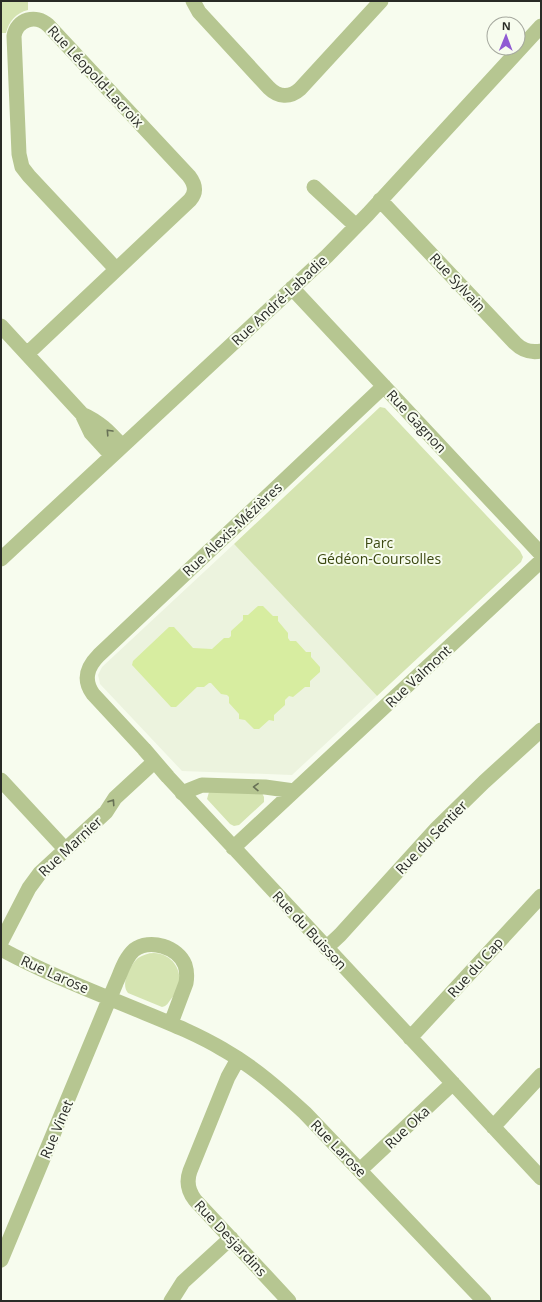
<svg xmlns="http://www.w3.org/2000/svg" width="542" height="1302" font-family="'Open Sans',sans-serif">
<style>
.built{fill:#ecf3de}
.green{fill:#d5e4b1}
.building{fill:#d7eda0}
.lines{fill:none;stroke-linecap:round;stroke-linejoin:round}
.minor{stroke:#b6c691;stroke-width:15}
.oneway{stroke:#687156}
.labels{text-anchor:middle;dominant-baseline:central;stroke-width:4;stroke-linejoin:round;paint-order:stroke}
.street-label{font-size:14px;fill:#292b26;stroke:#f7fcee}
.park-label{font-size:14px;fill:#3b4810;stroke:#f7fcee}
</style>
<rect width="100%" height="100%" fill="#f7fcee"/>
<path class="built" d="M 234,544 L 377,696 L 292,775 L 182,771 L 100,684 L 99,679 L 98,675 L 102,667 Z"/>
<path class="green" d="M 1,1 L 28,1 L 28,10 C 16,13 9,21 6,33 L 1,33 Z
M 380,407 L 385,408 L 520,551 L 523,557 L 521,562 L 377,696 L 234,544 Z
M 209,792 L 262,793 L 264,797 L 264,802 L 239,825 L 234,826 L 230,824 L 207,799 Z
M 154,953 C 178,954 188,982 171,999 C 168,1003 167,1006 162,1007 L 128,993 C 120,984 130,965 138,958 C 143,955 148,953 154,953 Z"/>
<path class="building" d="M 258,606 L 263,606 L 273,616 L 278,616 L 278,621 L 288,633 L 288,638 L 290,641 L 296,641 L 306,652 L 311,652 L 311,657 L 320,667 L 320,672 L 310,681 L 310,687 L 305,687 L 293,697 L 289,696 L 285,700 L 285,705 L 274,715 L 274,721 L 269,720 L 259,729 L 254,729 L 245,720 L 239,719 L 239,714 L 229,703 L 229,697 L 227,695 L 221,694 L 211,683 L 209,683 L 204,687 L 197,687 L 176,707 L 171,707 L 132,665 L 133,661 L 169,627 L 174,627 L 193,648 L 212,649 L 224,638 L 229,638 L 231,636 L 231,631 L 243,620 L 243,615 L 248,615 Z"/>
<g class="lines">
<path class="minor" d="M 193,1 L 199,12 L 269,88 C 278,97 290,98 300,89 L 381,1
M 314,187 L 356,226
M 380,200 L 515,343 C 522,350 531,353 541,351
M 292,288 L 541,554
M 1,326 L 82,414 L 91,433 L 112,456
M 27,354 L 190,200 C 197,192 195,184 189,176 L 48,25 C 36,14 17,19 14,36 L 19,154 L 22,167 L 29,176 L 116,269
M 384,386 L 99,655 C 87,667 83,680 93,694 L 144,749 L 168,777 L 541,1178
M 82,414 C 100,422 109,432 122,446
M 1,559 L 327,256 L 368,214 L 541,26
M 1,780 L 65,849
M 182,793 L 202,785 L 265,787 L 294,791
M 233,848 L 541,561
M 1,942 L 29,888 L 40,873 L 106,812 L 115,798 L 154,762
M 326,948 L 340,935 L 437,828 L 484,782 L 541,730
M 1,949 C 47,974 97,993 145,1013 C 172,1024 199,1035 224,1050 C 254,1067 280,1090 305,1113 L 484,1301
M 410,1038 L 541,896
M 238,1059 L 228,1077 L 190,1171 C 186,1182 188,1191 195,1200 L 289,1301
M 493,1127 L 541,1075
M 360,1170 L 453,1083
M 1,1260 L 116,983 C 121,972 125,958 134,950 C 150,938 178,947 185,965 C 187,971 187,977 186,983 L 171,1023
M 171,1301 L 183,1282 L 231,1238"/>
</g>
<defs><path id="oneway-chevron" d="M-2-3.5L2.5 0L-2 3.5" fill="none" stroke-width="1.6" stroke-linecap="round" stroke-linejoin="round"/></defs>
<g class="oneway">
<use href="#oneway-chevron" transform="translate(109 432) rotate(-133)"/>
<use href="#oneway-chevron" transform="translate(256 787) rotate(-179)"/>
<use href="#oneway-chevron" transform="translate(112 802) rotate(-56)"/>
</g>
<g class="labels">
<g class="street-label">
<text transform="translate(96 76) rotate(47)">Rue Léopold-Lacroix</text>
<text transform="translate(458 282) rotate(47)">Rue Sylvain</text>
<text transform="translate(279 300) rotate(-43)">Rue André-Labadie</text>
<text transform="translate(417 421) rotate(47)">Rue Gagnon</text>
<text transform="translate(232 529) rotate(-43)">Rue Alexis-Mézières</text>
<text transform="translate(418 676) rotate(-43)">Rue Valmont</text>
<text transform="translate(431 837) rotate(-46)">Rue du Sentier</text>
<text transform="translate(70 846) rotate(-43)">Rue Marnier</text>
<text transform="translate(310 930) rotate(47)">Rue du Buisson</text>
<text transform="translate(475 967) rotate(-48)">Rue du Cap</text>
<text transform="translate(55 974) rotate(24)">Rue Larose</text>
<text transform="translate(407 1127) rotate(-43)">Rue Oka</text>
<text transform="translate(56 1129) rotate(-67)">Rue Vinet</text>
<text transform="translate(339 1148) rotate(46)">Rue Larose</text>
<text transform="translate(231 1238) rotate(47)">Rue Desjardins</text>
</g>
<g class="park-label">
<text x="379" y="542">Parc<tspan x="379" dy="16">Gédéon-Coursolles</tspan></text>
</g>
</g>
<rect width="542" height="1302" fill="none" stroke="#292b26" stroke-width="4"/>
<g transform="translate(506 36) rotate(1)"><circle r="19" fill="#f7fcee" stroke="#a5a89e"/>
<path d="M0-3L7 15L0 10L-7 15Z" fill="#905bd3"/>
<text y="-6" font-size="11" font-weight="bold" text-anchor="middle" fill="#292b26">N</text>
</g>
</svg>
